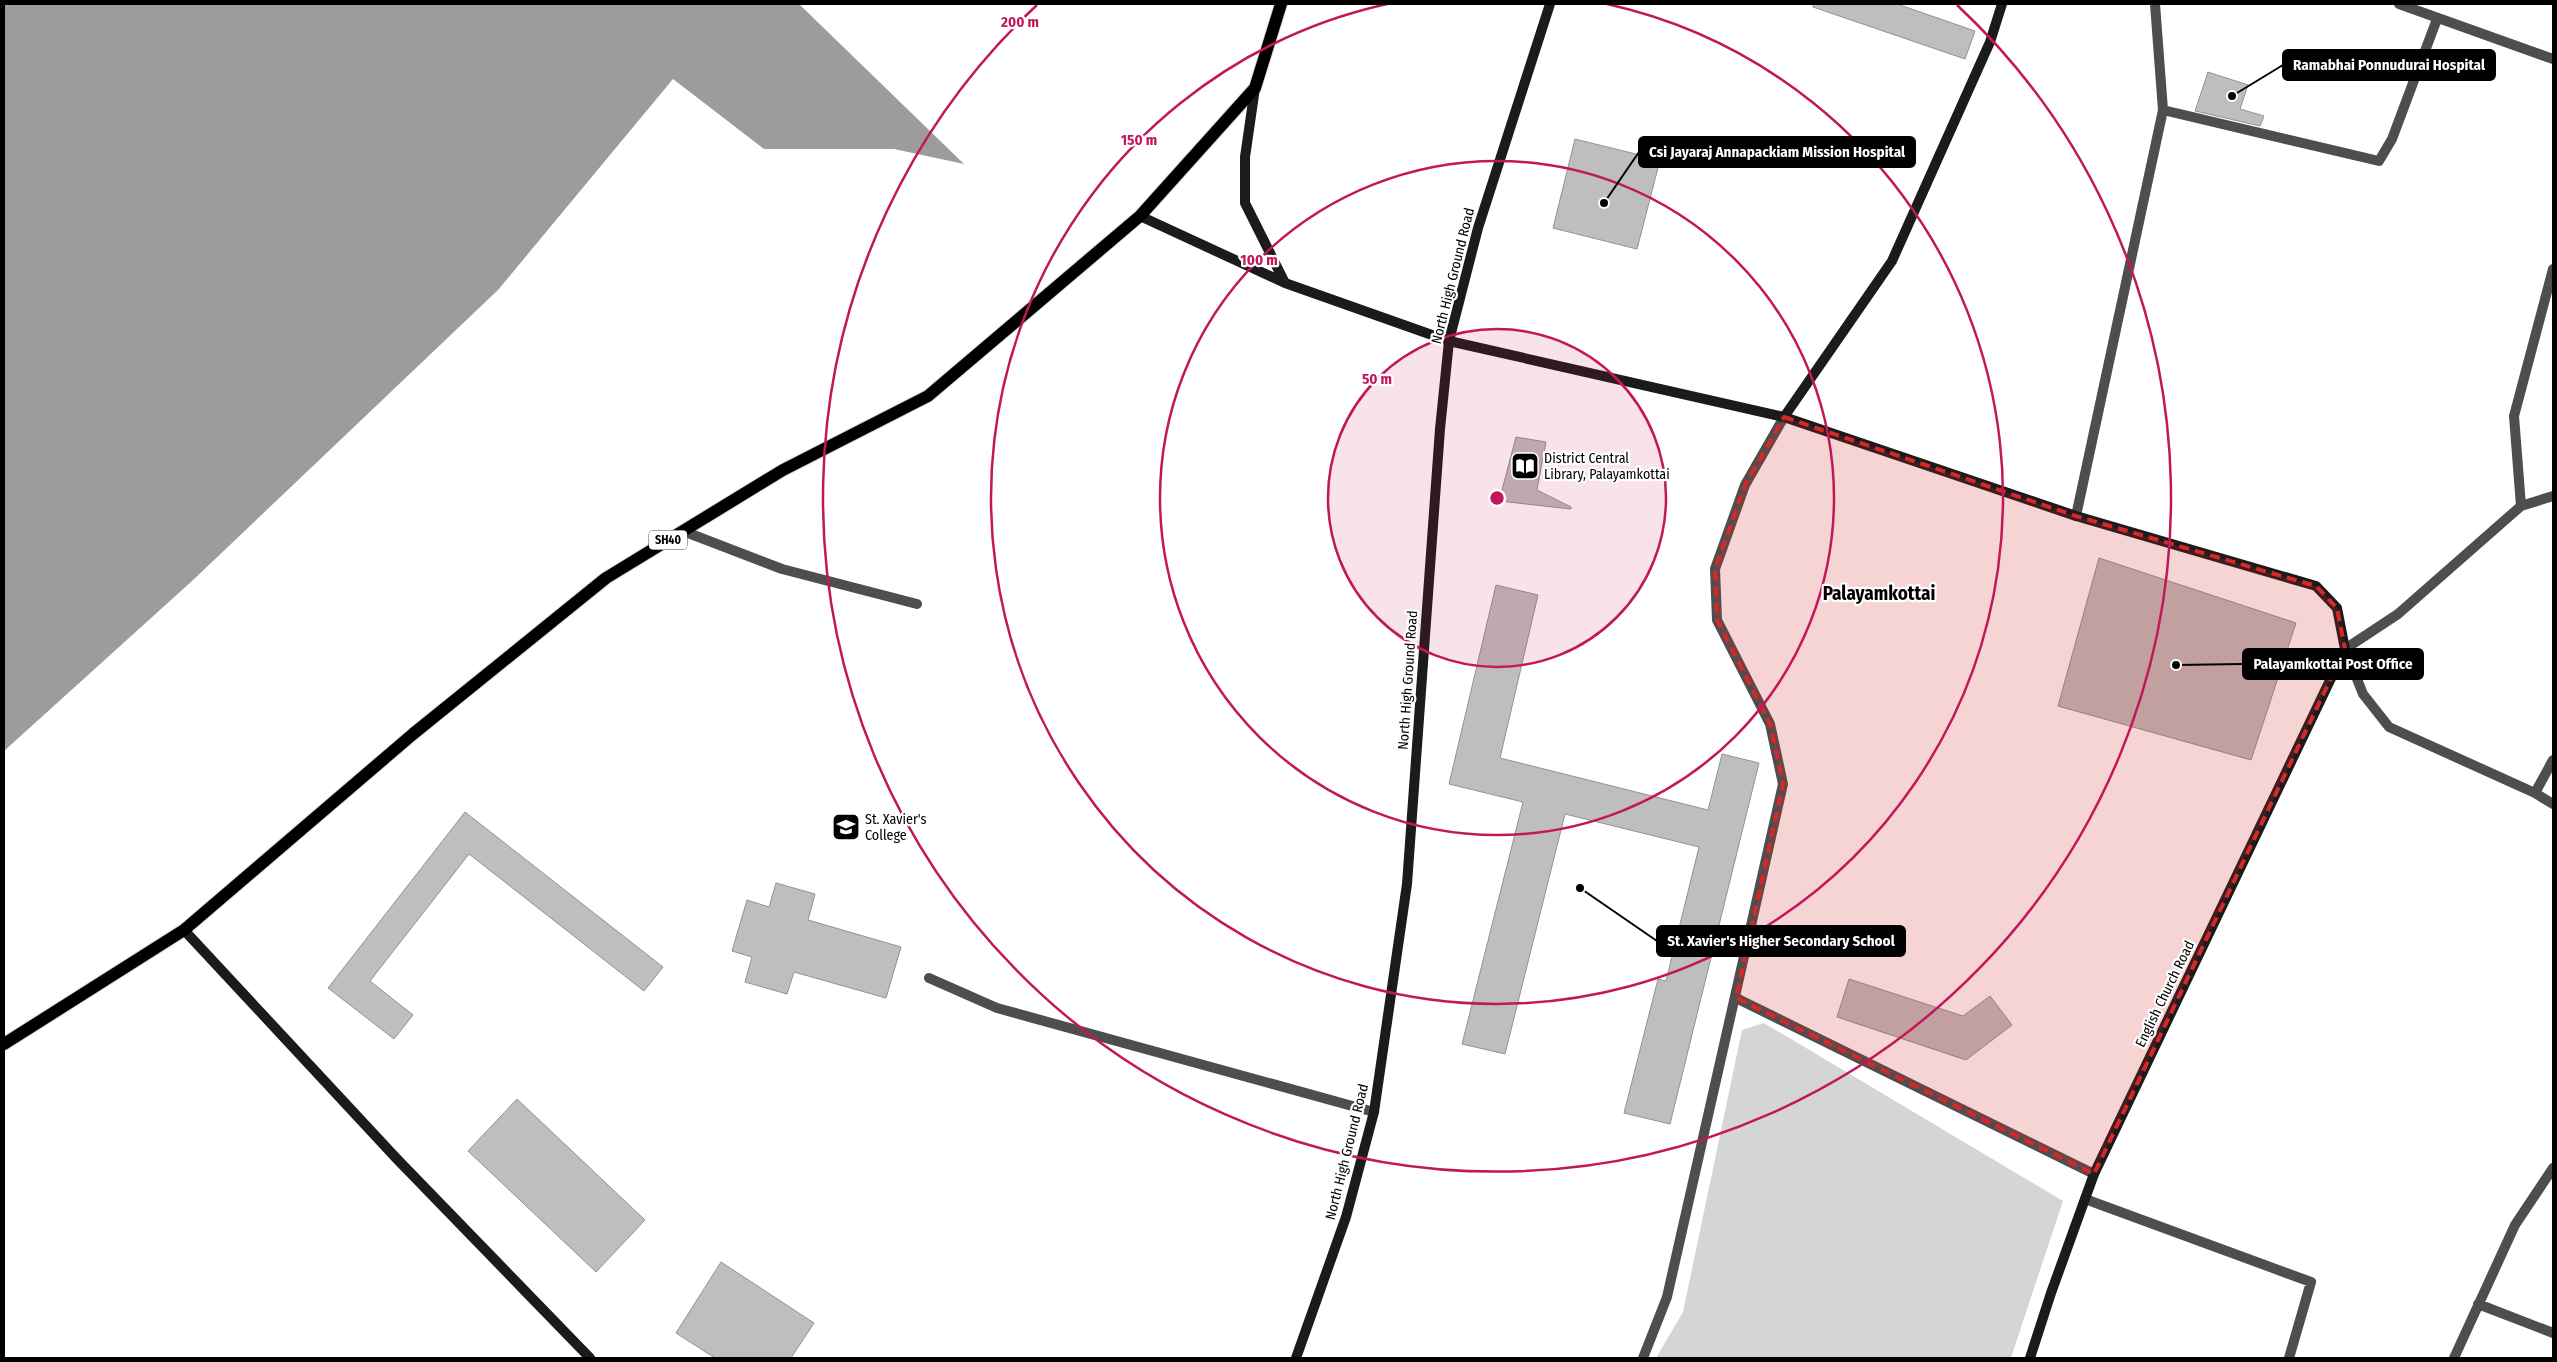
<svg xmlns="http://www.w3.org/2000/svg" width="2557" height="1362" font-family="'Fira Sans Condensed',sans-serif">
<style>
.green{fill:#d5d5d5}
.water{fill:#9c9c9c}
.building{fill:#bebebe;stroke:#929292}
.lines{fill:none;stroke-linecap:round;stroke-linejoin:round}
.primary-casing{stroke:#dbdbdb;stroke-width:14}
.lane{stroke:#4e4e4e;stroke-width:10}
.street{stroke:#4e4e4e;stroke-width:10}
.secondary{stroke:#1b1b1b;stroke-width:10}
.primary{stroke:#000;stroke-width:12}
.marked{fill:#d62828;fill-opacity:0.2;stroke:#d62828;stroke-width:4;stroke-dasharray:10 6;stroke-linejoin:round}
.ring{fill:none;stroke:#c2185b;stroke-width:2.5}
.labels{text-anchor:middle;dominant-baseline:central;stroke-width:4.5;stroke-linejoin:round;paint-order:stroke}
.shield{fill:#fff;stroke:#4c4c4c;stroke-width:1}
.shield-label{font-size:12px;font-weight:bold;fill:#000}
.street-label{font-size:14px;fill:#000;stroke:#fff}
.poi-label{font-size:14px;fill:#000;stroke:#fff;text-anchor:start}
.district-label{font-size:19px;font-weight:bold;fill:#000;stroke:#fff}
.centre{fill:#c2185b;stroke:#fff;stroke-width:2.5}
.ring-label{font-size:15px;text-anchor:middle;font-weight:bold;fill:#c2185b;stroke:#fff;stroke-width:4.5;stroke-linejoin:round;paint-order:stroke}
.leader{fill:none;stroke:#000;stroke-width:2}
.callout-dot{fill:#000;stroke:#fff;stroke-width:2}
.callout{fill:#000;stroke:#000;stroke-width:2}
.callout-label{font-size:15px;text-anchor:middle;font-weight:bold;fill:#fff}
</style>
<rect width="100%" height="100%" fill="#fff"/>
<path class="green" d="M 1764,1023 L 2063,1201 L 2011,1358 L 1656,1358 L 1683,1312 L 1742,1030 Z"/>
<path class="water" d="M 4,4 L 799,4 L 964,164 L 894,149 L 764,149 L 673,79 L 498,290 L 192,581 L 4,751 Z"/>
<path class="building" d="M 1813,4 L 1897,4 L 1975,31 L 1965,59 L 1813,7 Z
M 2208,72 L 2248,85 L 2240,109 L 2264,116 L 2260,126 L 2195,111 Z
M 1575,139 L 1660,160 L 1637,249 L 1553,228 Z
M 1516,437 L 1546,442 L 1537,490 L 1571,507 L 1571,509 L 1499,501 Z
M 2099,558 L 2296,623 L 2251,760 L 2058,706 Z
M 1496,585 L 1538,595 L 1500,758 L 1708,810 L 1722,754 L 1759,763 L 1670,1124 L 1624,1113 L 1658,979 L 1666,981 L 1699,847 L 1565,814 L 1505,1054 L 1462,1044 L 1523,802 L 1449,784 Z
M 465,812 L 663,967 L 644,991 L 469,854 L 370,981 L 413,1015 L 394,1039 L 328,988 Z
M 776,883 L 815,894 L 808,920 L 901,947 L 886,998 L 794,972 L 787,994 L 745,982 L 752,957 L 732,951 L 747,900 L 769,907 Z
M 1849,979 L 1963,1016 L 1990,996 L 2012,1025 L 1966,1060 L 1837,1017 Z
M 517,1099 L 645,1220 L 596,1272 L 468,1151 Z
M 721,1262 L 814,1323 L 791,1358 L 715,1358 L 676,1333 Z"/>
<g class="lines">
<defs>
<path id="primary" d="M 4,1044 L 184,930 L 413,734 L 606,578 L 783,470 L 928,396 L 1140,216 L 1255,88 L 1281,4"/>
</defs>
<use href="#primary" class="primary-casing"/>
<path class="lane" d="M 929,978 L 997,1008 L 1374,1112"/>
<path class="street" d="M 2399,4 L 2553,59
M 2163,110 L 2379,161 L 2392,139 L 2437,19
M 2553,496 L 2521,506 L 2398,614 L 2345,649 L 2363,694 L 2389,727 L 2535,793 L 2553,804
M 2521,506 L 2514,416 L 2553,269
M 2076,516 L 2163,110 L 2155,4
M 683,531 L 782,569 L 917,604
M 2535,793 L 2553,760
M 1736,998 L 2094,1174
M 2085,1199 L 2311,1282 L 2289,1358
M 2478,1304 L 2553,1333
M 1643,1358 L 1667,1297 L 1783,784 L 1770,724 L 1717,620 L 1715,569 L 1745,485 L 1784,417
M 2454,1358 L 2515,1225 L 2553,1168"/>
<path class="secondary" d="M 1255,88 L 1245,157 L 1245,203 L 1285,283
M 1140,216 L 1285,283 L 1449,341 L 1784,417 L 2076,516 L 2316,586 L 2337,608 L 2345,649 L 2094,1174 L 2051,1293 L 2030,1358
M 1784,417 L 1892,261 L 1990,42 L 2002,4
M 184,930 L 397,1159 L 590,1358
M 1296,1358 L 1346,1217 L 1374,1112 L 1407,884 L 1440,429 L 1449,341 L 1478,228 L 1550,4"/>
<use href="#primary" class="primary"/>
</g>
<path class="marked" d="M 1784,417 L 2076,516 L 2316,586 L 2337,608 L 2345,649 L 2094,1174 L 1736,998 L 1783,784 L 1770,724 L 1717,620 L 1715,569 L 1745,485 Z"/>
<circle cx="1497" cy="498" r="169" fill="#c2185b" fill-opacity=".12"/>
<g class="ring">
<circle cx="1497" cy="498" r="169"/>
<circle cx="1497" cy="498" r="337"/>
<path d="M1607 4A506 506 0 1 1 1387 4"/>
<path d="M1957 5A674 674 0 1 1 1037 5"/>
</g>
<defs>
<symbol id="library-square" viewBox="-11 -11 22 22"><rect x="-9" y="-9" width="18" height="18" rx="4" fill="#000" stroke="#fff"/><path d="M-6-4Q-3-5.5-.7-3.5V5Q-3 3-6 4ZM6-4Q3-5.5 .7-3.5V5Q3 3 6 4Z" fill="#fff"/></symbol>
<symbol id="university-square" viewBox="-11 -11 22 22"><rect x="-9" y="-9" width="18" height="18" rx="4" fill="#000" stroke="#fff"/><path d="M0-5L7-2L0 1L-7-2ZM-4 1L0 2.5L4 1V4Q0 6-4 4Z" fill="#fff"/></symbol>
</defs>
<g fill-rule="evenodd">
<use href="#library-square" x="1509" y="450" width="32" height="32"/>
<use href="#university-square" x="830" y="811" width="32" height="32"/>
</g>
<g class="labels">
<rect class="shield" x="649" y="530.5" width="38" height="19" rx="4"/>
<g class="shield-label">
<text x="668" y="540">SH40</text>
</g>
<g class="street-label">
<text transform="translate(1453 276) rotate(-76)">North High Ground Road</text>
<text transform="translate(1408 680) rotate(-86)">North High Ground Road</text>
<text transform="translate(2165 994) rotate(-64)">English Church Road</text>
<text transform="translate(1347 1152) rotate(-76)">North High Ground Road</text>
</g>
<g class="poi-label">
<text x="1544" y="458">District Central<tspan x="1544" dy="16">Library, Palayamkottai</tspan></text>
<text x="865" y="819">St. Xavier's<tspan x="865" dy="16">College</tspan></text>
</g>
<g class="district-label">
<text x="1879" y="593">Palayamkottai</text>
</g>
</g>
<circle cx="1497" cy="498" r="8" class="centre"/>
<g class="ring-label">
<text x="1020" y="27">200 m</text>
<text x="1139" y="145">150 m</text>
<text x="1259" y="265">100 m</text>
<text x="1377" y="384">50 m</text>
</g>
<path class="leader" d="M2232 96L2283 65M1604 203L1639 152M2176 665L2243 664M1580 888L1657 941"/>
<g class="callout-dot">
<circle cx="2232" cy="96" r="5"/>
<circle cx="1604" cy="203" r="5"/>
<circle cx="2176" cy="665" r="5"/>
<circle cx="1580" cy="888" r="5"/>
</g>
<g class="callout">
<rect x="2283" y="50" width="212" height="30" rx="5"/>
<rect x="1639" y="137" width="276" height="30" rx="5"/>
<rect x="2243" y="649" width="180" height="30" rx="5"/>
<rect x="1657" y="926" width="248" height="30" rx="5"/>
</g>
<g class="callout-label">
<text x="2389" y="70">Ramabhai Ponnudurai Hospital</text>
<text x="1777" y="157">Csi Jayaraj Annapackiam Mission Hospital</text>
<text x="2333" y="669">Palayamkottai Post Office</text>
<text x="1781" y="946">St. Xavier's Higher Secondary School</text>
</g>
<rect width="2557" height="1362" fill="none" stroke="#000000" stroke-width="10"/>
</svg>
